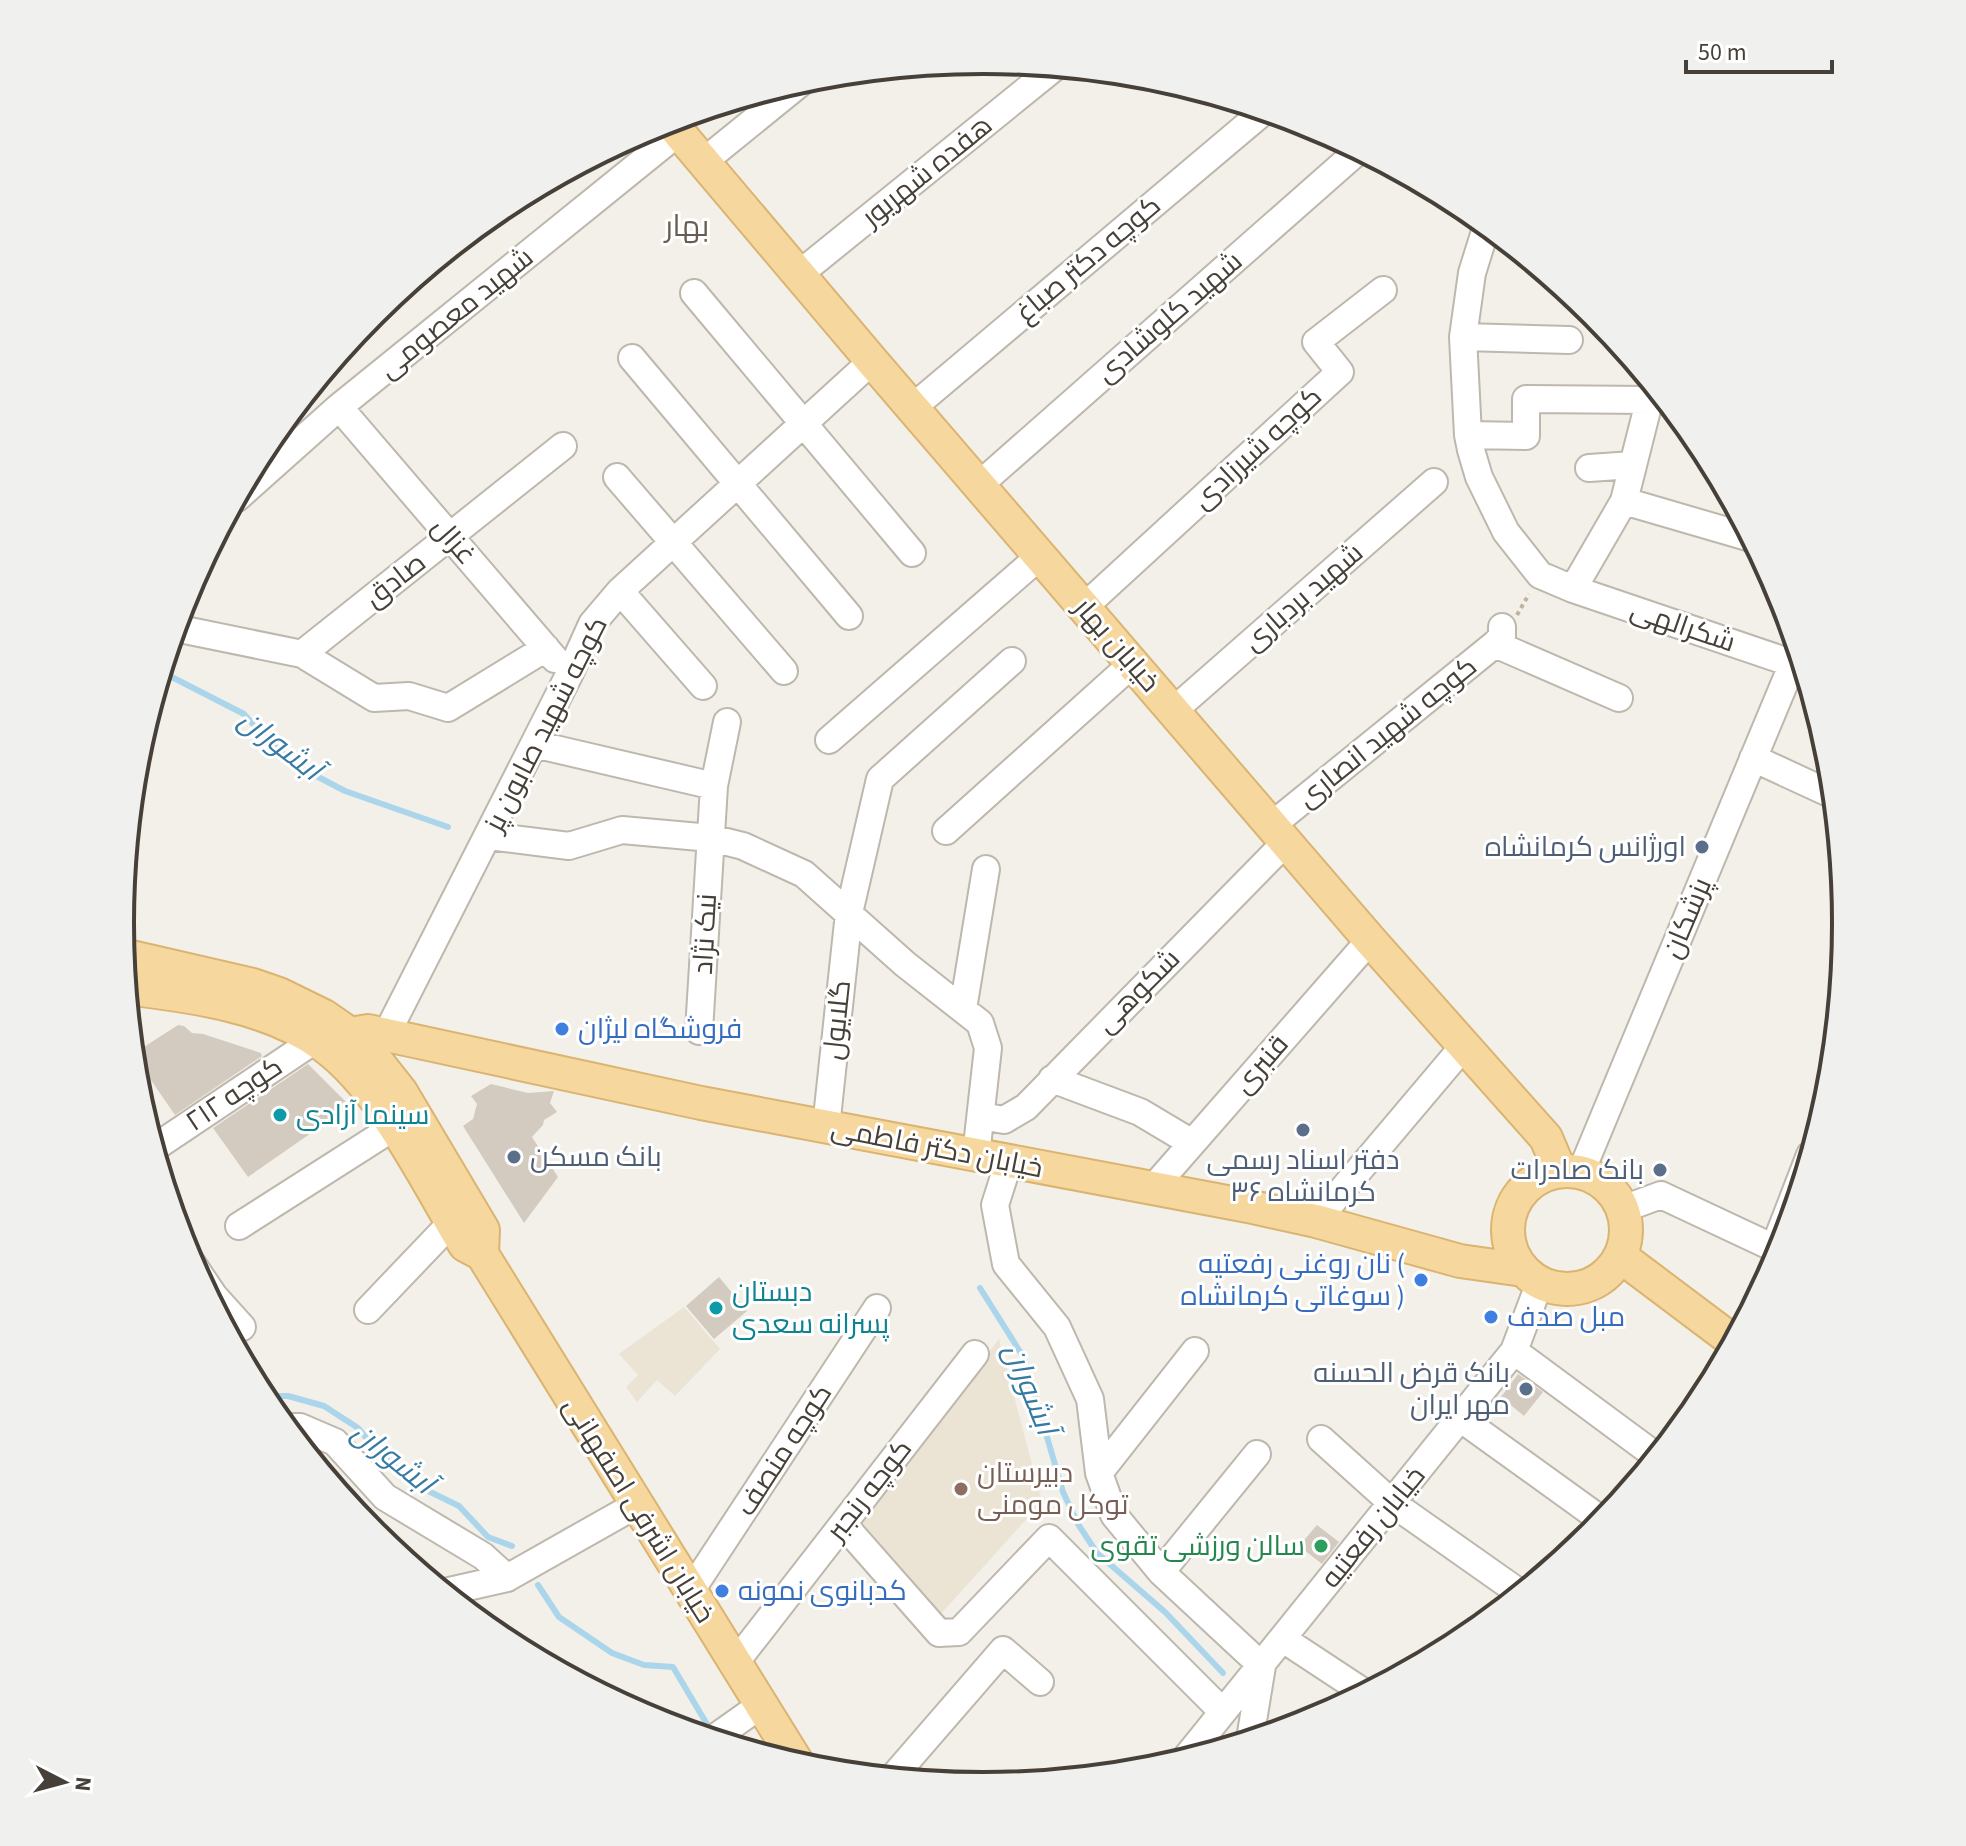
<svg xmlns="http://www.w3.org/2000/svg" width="1966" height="1846" font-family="'Source Sans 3',Cairo,sans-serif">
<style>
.education{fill:#ebe3d4}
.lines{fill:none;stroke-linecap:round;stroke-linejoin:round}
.stream{stroke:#abd5eb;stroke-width:6}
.building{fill:#d4cbc0}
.minor-casing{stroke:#beb7ad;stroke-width:30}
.major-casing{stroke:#dab470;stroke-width:36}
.path{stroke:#bfb29f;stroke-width:4;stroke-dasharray:4 4;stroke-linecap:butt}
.minor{stroke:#fff;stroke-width:26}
.major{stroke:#f6d89f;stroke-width:32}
.service-dot{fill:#5c6f8a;stroke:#fff;stroke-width:3}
.shop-dot{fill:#3f7fe0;stroke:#fff;stroke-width:3}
.culture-dot{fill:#0f9aa8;stroke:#fff;stroke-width:3}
.education-dot{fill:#8d6e63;stroke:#fff;stroke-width:3}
.leisure-dot{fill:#2e9e5b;stroke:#fff;stroke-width:3}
.labels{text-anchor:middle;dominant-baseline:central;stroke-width:6;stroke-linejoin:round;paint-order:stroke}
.street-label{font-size:28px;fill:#464038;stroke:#fff}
.service-label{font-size:28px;fill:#4e5e75;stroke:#fff;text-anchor:end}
.shop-label{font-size:28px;fill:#366cbe;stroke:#fff;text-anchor:start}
.culture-label{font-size:28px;fill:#0d838f;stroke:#fff;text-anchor:start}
.education-label{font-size:28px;fill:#785e54;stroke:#fff;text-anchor:start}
.leisure-label{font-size:28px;fill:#27864d;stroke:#fff;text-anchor:end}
.neighbourhood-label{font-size:30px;fill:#685d50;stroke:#fff}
.water-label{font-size:30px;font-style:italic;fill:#377ba2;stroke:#fff}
.rim{fill:none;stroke:#464038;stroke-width:4}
</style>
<rect width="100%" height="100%" fill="#f3f0e9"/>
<path class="education" d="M 684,1307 L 720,1349 L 675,1396 L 657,1380 L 637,1402 L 626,1387 L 638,1375 L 619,1354 Z
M 999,1339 L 1042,1502 L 939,1616 L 857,1523 Z"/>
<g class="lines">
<path class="stream" d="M 162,672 L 244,714 L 269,742 L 301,768 L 345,791 L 448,827
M 980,1288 L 1024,1358 L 1063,1492 L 1078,1524 L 1097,1553 L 1165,1612 L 1223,1673
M 262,1396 L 288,1396 L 324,1406 L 358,1428 L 380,1454 L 416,1485 L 459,1506 L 488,1537 L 512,1546
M 538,1585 L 559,1617 L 612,1653 L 644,1665 L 673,1667 L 708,1726"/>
</g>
<path class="building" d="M 178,1025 L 184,1026 L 192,1033 L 203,1034 L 261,1053 L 262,1056 L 175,1115 L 133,1054 Z
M 308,1064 L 350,1106 L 248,1177 L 213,1128 Z
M 491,1084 L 528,1093 L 554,1091 L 550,1103 L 557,1112 L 544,1120 L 543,1125 L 532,1137 L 558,1177 L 524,1223 L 463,1126 L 473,1119 L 477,1104 L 471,1096 Z
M 719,1277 L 747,1311 L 714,1339 L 686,1306 Z
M 1518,1374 L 1543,1392 L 1524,1416 L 1501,1397 Z
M 1317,1525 L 1339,1542 L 1322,1564 L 1299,1546 Z"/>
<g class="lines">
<defs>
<path id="minor" d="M 703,162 L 804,80
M 1487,225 L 1472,273 L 1463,337 L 1468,435 L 1471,450 L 1479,477 L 1506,532 L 1540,575 L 1573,589 L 1803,667
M 798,275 L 1055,67
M 694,293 L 912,553
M 1463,337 L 1569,340
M 632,358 L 849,616
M 339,407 L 555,659
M 912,408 L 1264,111
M 1468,435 L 1526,436 L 1526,399 L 1650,400
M 1589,468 L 1633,465
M 617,477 L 784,671
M 979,485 L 1359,150
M 237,498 L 339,407 L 679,132
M 1624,501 L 1751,538
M 1573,589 L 1624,501 L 1653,386
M 620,591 L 703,686
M 1084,607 L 1340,372 L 1316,342 L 1383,290
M 175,628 L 302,654 L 374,698 L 409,696 L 448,708 L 546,648
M 1495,644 L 1619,698
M 302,654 L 563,446
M 1173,711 L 1434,482
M 829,740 L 1040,556
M 534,744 L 714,786
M 1753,758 L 1833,795
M 1272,825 L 1495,644 L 1502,637 L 1502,627
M 946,831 L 1132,664
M 488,836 L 569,846 L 622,830 L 711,838 L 743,846 L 804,874 L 905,964 L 980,1023 L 988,1048 L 976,1155
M 963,1009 L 986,869
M 699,1031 L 714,786 L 727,722
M 386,1035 L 569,675 L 592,624 L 620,591 L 872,361
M 1052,1079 L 1140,1112 L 1192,1143
M 981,1116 L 1004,1120 L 1026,1107 L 1286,842
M 826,1127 L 849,913 L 880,779 L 1012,661
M 154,1148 L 315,1040
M 1009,1161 L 995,1205 L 1006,1264 L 1057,1327 L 1090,1399 L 1099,1473
M 1581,1172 L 1793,663
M 1153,1188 L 1370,940
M 1623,1209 L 1661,1195 L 1774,1248 L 1810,1155
M 1316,1221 L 1463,1047
M 239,1226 L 394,1127
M 185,1253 L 214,1296 L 242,1327
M 368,1310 L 452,1222
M 1195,1351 L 1099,1473 L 1114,1515 L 1161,1572 L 1262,1666
M 1514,1351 L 1656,1456
M 1460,1418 L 1603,1521
M 286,1427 L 300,1427 L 335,1442 L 385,1497 L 483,1556 L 507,1578
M 1321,1439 L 1392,1503 L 1520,1593
M 843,1524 L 939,1633 L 959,1632 L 1049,1538 L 1223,1712
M 1161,1572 L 1257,1454
M 445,1592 L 507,1578 L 636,1505
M 690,1592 L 877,1308
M 1283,1639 L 1365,1693
M 735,1663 L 975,1354
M 713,1739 L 761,1705
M 1250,1739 L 1262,1666
M 1185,1759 L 1514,1351 L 1540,1282
M 893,1777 L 1003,1650 L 1040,1682"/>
<path id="major" d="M 669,121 L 872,361 L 1370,940 L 1546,1138 L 1560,1171
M 123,955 L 253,985 L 279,994 L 324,1016 L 350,1034 L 371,1054 L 401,1092 L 483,1230 L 482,1254
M 126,988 C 192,996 269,1006 324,1046 C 383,1089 427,1183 465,1245 L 482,1254 L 798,1764
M 350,1034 L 368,1031 L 701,1103 L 1248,1206 L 1316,1221 L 1460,1261 L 1523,1270
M1508 1230a59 59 0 1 1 118 0a59 59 0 1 1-118 0Z
M 1620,1256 L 1733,1341"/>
</defs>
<use href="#minor" class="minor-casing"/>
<use href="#major" class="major-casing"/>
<path class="path" d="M 1517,615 L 1529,594"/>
<use href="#minor" class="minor"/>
<use href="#major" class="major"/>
</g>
<g class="service-dot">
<circle cx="1702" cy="847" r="8"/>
<circle cx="1303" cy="1130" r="8"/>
<circle cx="514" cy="1157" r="8"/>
<circle cx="1660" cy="1170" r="8"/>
<circle cx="1526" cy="1389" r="8"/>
</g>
<g class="shop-dot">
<circle cx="562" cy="1029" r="8"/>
<circle cx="1421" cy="1280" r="8"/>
<circle cx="1491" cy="1317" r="8"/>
<circle cx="722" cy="1591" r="8"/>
</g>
<g class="culture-dot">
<circle cx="280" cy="1115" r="8"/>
<circle cx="716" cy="1308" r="8"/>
</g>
<circle class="education-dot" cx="961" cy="1489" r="8"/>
<circle class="leisure-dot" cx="1321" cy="1546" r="8"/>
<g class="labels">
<g class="street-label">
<text transform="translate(927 171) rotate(-39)">هفده شهریور</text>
<text transform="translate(1088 259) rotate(-40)">کوچه دکتر صباغ</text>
<text transform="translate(456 313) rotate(-39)">شهید معصومی</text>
<text transform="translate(1169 317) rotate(-41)">شهید کلوشادی</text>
<text transform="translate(1257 448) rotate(-43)">کوچه شیرزادی</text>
<text transform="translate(454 541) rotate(49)">غزال</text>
<text transform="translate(395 580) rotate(-38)">صادق</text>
<text transform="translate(1303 597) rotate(-41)">شهید بردباری</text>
<text transform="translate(1683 626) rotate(19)">شکرالهی</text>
<text transform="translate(1117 645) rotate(49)">خیابان بهار</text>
<text transform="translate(546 724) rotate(-63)">کوچه شهید صابون پز</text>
<text transform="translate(1387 732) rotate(-39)">کوچه شهید انصاری</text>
<text transform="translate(1687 918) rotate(-67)">پزشکان</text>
<text transform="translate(705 934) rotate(-87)">نیک نژاد</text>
<text transform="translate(1138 991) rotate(-45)">شکوهی</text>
<text transform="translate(837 1020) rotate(-84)">گلایول</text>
<text transform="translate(1261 1064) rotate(-49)">قنبری</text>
<text transform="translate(234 1094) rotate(-34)">کوچه ۲۱۲</text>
<text transform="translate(937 1148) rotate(11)">خیابان دکتر فاطمی</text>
<text transform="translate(784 1450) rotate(-57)">کوچه منصف</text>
<text transform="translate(869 1490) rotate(-52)">کوچه رنجبر</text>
<text transform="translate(639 1510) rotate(58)">خیابان اشرفی اصفهانی</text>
<text transform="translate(1373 1527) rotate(-51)">خیابان رفعتیه</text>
</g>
<g class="service-label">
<text x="1686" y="847">اورژانس کرمانشاه</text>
<text x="530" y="1157" text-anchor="start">بانک مسکن</text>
<text x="1303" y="1160" text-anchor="middle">دفتر اسناد رسمی<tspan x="1303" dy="32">۳۶ کرمانشاه</tspan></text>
<text x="1644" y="1170">بانک صادرات</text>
<text x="1510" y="1373">بانک قرض الحسنه<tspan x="1510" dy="32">مهر ایران</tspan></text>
</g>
<g class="shop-label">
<text x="578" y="1029">فروشگاه لیژان</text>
<text x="1405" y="1264" text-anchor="end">نان روغنی رفعتیه (<tspan x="1405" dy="32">سوغاتی کرمانشاه )</tspan></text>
<text x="1507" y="1317">مبل صدف</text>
<text x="738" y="1591">کدبانوی نمونه</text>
</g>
<g class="culture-label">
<text x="296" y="1115">سینما آزادی</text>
<text x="732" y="1292">دبستان<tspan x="732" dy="32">پسرانه سعدی</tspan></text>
</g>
<g class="education-label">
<text x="977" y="1473">دبیرستان<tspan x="977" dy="32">توکل مومنی</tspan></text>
</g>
<g class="leisure-label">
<text x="1305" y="1546">سالن ورزشی تقوی</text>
</g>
<g class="neighbourhood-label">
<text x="687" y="226">بهار</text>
</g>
<g class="water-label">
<text transform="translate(280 745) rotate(38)">آبشوران</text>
<text transform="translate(1030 1389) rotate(68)">آبشوران</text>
<text transform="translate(393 1458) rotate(39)">آبشوران</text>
</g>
</g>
<path d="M0 0H1966V1846H0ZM134 923a849 849 0 1 1 1698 0a849 849 0 1 1-1698 0Z" fill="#f0f0ef" fill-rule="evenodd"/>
<path class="rim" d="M134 923a849 849 0 1 1 1698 0a849 849 0 1 1-1698 0Z"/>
<g transform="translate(64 1782) rotate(96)" stroke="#ffffff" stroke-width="6" paint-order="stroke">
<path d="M0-6L14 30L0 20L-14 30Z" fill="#464038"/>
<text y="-12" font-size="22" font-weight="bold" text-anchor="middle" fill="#464038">N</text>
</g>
<path d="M1686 60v12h146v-12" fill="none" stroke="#464038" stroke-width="4"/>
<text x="1698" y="60" font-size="24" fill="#464038" stroke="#ffffff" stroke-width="6" paint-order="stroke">50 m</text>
</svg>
